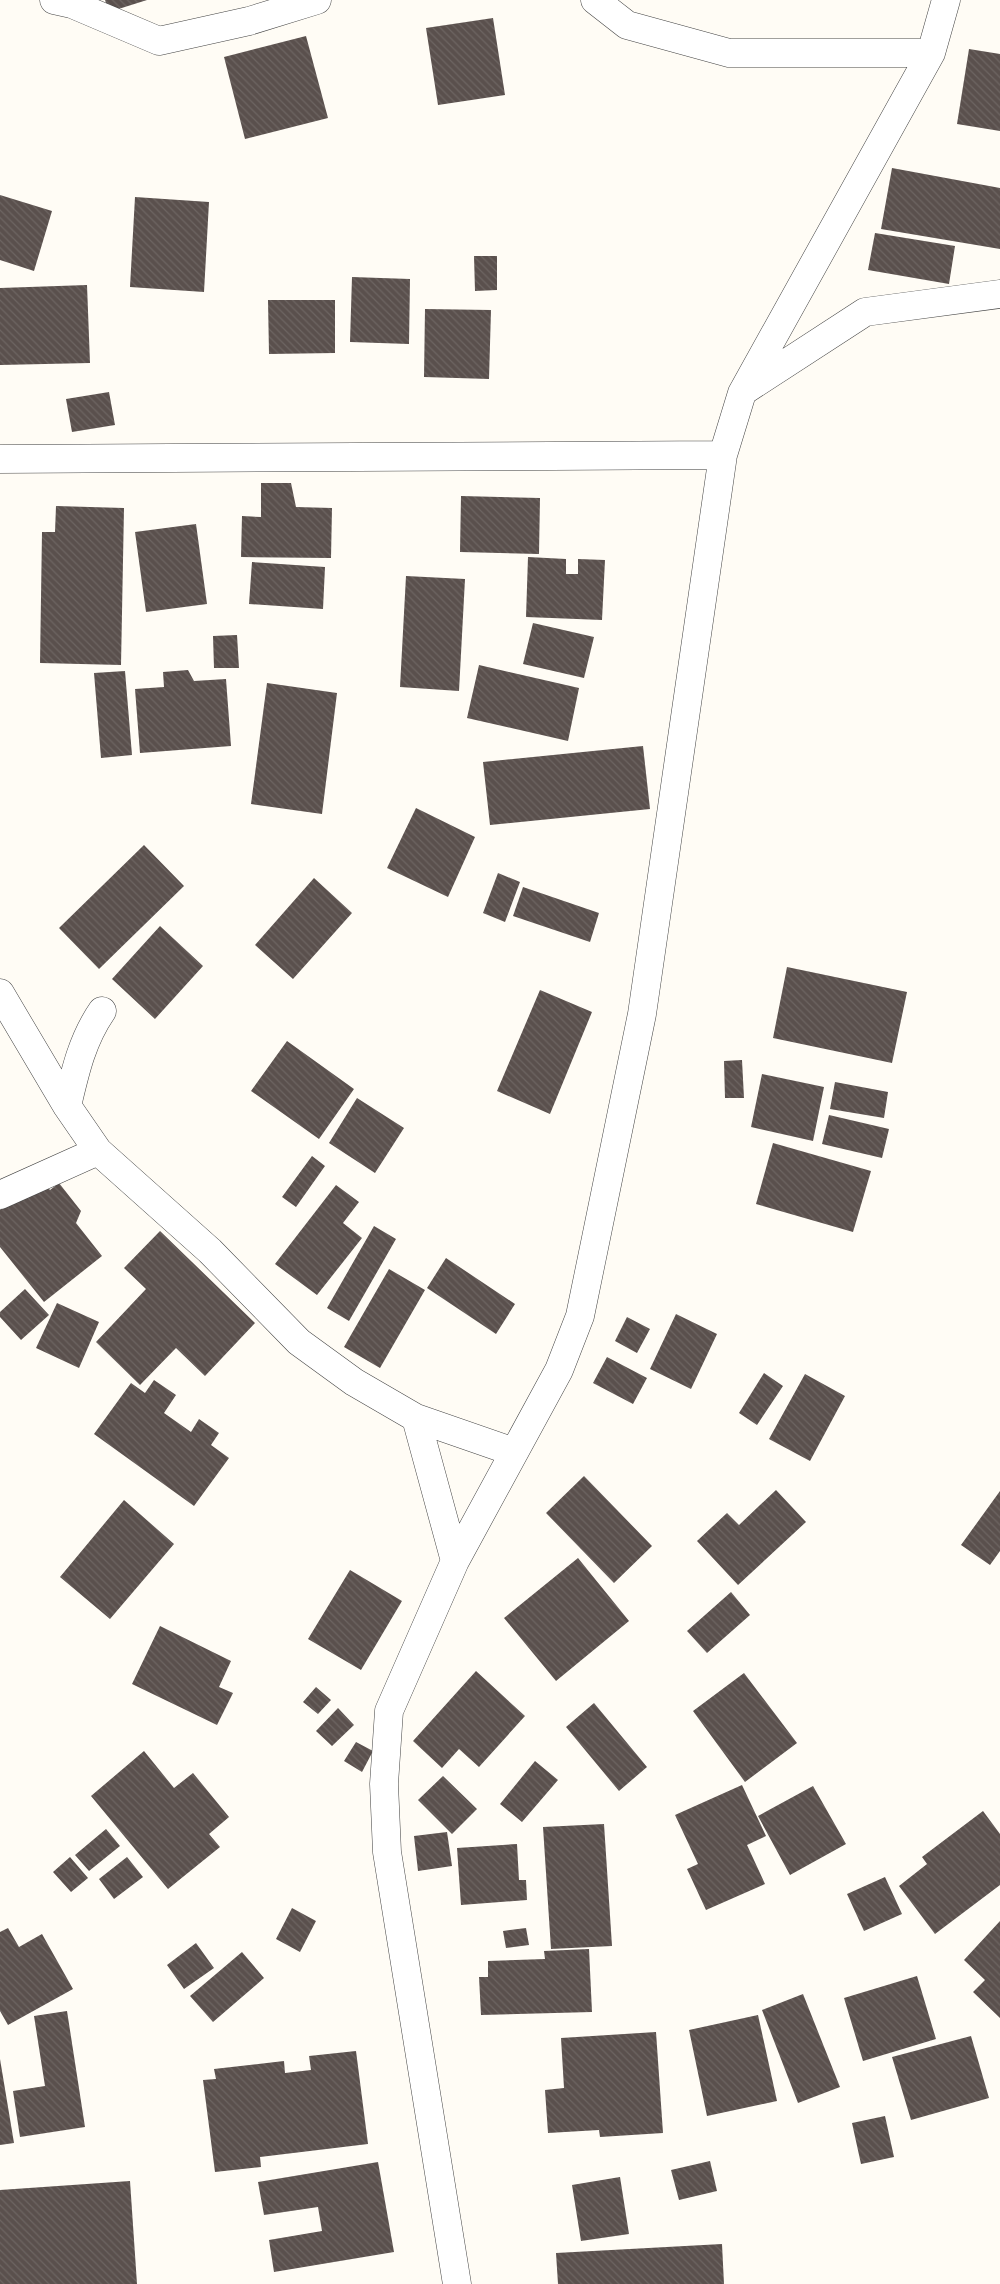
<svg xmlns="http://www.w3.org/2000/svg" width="1000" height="2284" font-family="Literata,serif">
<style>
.building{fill:url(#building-back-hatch)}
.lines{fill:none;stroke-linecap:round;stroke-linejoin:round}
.minor-casing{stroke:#444;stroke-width:29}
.minor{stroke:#fff;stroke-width:28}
</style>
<defs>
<pattern id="building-back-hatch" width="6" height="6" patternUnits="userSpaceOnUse" patternTransform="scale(1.25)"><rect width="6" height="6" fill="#5a504d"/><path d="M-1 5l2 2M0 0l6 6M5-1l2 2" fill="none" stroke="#6d6562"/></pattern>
</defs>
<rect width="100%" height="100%" fill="#fffcf5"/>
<path class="building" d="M 105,0 L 147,0 L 109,12 Z
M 493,18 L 505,95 L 438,105 L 426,28 Z
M 306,36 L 328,118 L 245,139 L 224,57 Z
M 969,49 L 1000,54 L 1000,131 L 957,124 Z
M 892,168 L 1000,188 L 1000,249 L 881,229 Z
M 0,195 L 52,211 L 34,271 L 0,260 Z
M 135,197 L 209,202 L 204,292 L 130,287 Z
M 875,233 L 955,246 L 949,284 L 868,270 Z
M 474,256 L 497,256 L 497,290 L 475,291 Z
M 352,277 L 410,279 L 409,344 L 350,342 Z
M 87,285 L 90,363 L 0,365 L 0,288 Z
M 268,300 L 335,300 L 335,353 L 269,354 Z
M 425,309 L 491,310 L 489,379 L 424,377 Z
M 109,392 L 115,425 L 72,432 L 66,399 Z
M 261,483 L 291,483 L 296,507 L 332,508 L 331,558 L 241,557 L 242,516 L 261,517 Z
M 461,496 L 540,498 L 539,554 L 460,552 Z
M 56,506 L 124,508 L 121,665 L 40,663 L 42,532 L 55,532 Z
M 196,524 L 207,604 L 146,612 L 135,532 Z
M 528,557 L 566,559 L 566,574 L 578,574 L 578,559 L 605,560 L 602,620 L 526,617 Z
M 252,562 L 325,567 L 323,609 L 249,604 Z
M 406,576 L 465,579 L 459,691 L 400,687 Z
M 533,623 L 594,637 L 584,678 L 523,664 Z
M 237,635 L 239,668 L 214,668 L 213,636 Z
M 479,665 L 579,688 L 568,741 L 467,718 Z
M 188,670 L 194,681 L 226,679 L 231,746 L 140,753 L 135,689 L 164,687 L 163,672 Z
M 125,671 L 132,755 L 101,758 L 94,673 Z
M 267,683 L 337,693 L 322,814 L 251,804 Z
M 643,746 L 650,809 L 490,825 L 483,762 Z
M 416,808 L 475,837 L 448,897 L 387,868 Z
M 144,845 L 184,886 L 99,969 L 59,928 Z
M 498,873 L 520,882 L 505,922 L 483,913 Z
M 314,878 L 352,913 L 293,979 L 255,945 Z
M 523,887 L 599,913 L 590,942 L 513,916 Z
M 160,926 L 203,966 L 155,1019 L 112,979 Z
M 787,967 L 907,992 L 892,1063 L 773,1038 Z
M 540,990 L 592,1012 L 550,1114 L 497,1091 Z
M 287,1041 L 354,1089 L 319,1139 L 251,1091 Z
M 742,1060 L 744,1098 L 725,1098 L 724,1061 Z
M 762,1074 L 824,1087 L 813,1141 L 751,1127 Z
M 835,1082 L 888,1092 L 884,1118 L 830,1109 Z
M 357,1098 L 404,1128 L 375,1173 L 329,1143 Z
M 829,1115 L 889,1129 L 882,1158 L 822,1144 Z
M 773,1143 L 871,1171 L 853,1232 L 756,1204 Z
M 312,1156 L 325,1166 L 296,1207 L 282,1197 Z
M 40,1178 L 50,1190 L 59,1183 L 81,1211 L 76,1223 L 102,1256 L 44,1302 L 0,1247 L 0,1210 Z
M 336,1185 L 359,1202 L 343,1223 L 362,1238 L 317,1295 L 275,1264 Z
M 374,1226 L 396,1239 L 349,1321 L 327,1308 Z
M 160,1231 L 255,1323 L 205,1376 L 176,1348 L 140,1385 L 96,1342 L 146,1289 L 124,1268 Z
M 446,1258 L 515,1304 L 496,1334 L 427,1288 Z
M 389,1269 L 425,1290 L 380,1368 L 344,1347 Z
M 25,1289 L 49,1315 L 21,1340 L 0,1317 L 0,1312 Z
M 57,1303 L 99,1322 L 79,1368 L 36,1348 Z
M 676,1314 L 717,1334 L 691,1389 L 650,1369 Z
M 627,1317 L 650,1329 L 637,1353 L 615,1341 Z
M 607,1357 L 647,1378 L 633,1404 L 593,1383 Z
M 764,1373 L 783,1386 L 757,1425 L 739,1413 Z
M 805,1374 L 845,1396 L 810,1461 L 769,1439 Z
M 154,1380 L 176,1395 L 164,1413 L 191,1432 L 199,1419 L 219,1433 L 211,1445 L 229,1458 L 194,1506 L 94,1434 L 131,1383 L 145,1393 Z
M 584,1476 L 652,1546 L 614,1583 L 546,1513 Z
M 776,1490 L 806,1522 L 738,1585 L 697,1541 L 727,1513 L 739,1525 Z
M 1000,1491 L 1000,1551 L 990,1565 L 961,1545 Z
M 124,1500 L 174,1544 L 110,1619 L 60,1577 Z
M 578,1558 L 629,1621 L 556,1681 L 504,1618 Z
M 350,1570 L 402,1601 L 361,1670 L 308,1639 Z
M 731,1592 L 750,1615 L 707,1653 L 687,1631 Z
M 160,1626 L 231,1661 L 219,1687 L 233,1693 L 217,1725 L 132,1684 Z
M 476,1671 L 525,1716 L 479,1767 L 459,1749 L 442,1768 L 413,1741 Z
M 744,1673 L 797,1743 L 745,1782 L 693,1711 Z
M 316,1687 L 331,1700 L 318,1714 L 303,1702 Z
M 594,1703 L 647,1767 L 619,1791 L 566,1727 Z
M 338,1708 L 354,1725 L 332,1746 L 316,1731 Z
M 356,1742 L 373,1751 L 362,1772 L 344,1761 Z
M 144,1751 L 174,1788 L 193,1773 L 229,1817 L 209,1834 L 220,1847 L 168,1889 L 91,1796 Z
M 535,1761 L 558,1780 L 522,1822 L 500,1804 Z
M 443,1776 L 477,1809 L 452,1834 L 418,1800 Z
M 742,1785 L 766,1836 L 747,1845 L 765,1884 L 706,1910 L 687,1869 L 698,1864 L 675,1815 Z
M 813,1786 L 846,1844 L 790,1875 L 758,1816 Z
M 983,1811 L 1000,1834 L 1000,1885 L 935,1934 L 899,1886 L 927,1864 L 922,1857 Z
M 604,1824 L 612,1946 L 551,1949 L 543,1827 Z
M 106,1829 L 120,1846 L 89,1871 L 75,1855 Z
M 447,1832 L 452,1866 L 418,1871 L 414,1836 Z
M 517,1844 L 519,1880 L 526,1880 L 527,1900 L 461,1905 L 457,1848 Z
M 70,1857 L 88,1878 L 71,1892 L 53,1872 Z
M 127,1857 L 143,1877 L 114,1899 L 99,1879 Z
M 885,1877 L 902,1914 L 864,1931 L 847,1894 Z
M 292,1908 L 316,1921 L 300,1952 L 276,1939 Z
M 1000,1921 L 1000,2018 L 973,1992 L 985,1980 L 964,1960 Z
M 8,1928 L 19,1947 L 42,1934 L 73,1989 L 8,2025 L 0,2011 L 0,1932 Z
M 526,1928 L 529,1945 L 506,1948 L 503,1931 Z
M 196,1943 L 214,1968 L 184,1989 L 167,1965 Z
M 589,1949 L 592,2012 L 481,2015 L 479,1977 L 488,1977 L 488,1961 L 545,1959 L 544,1951 Z
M 242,1952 L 264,1978 L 213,2022 L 190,1996 Z
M 917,1976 L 936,2039 L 863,2061 L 844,1998 Z
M 803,1994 L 840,2087 L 798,2103 L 762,2010 Z
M 67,2011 L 85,2127 L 20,2137 L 13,2091 L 45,2086 L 34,2016 Z
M 758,2015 L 777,2101 L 707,2116 L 689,2030 Z
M 656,2032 L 663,2133 L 600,2137 L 599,2130 L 548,2133 L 545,2090 L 564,2088 L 561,2038 Z
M 971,2036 L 989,2098 L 911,2120 L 892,2057 Z
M 356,2051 L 368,2144 L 260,2157 L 261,2167 L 215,2172 L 203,2080 L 216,2079 L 214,2069 L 284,2061 L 285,2073 L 311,2070 L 309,2056 Z
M 0,2059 L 14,2143 L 0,2145 Z
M 885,2116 L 894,2157 L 861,2164 L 852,2123 Z
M 710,2161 L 717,2191 L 679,2200 L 671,2170 Z
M 378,2162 L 394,2252 L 274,2272 L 269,2240 L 322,2231 L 318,2207 L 264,2215 L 258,2182 Z
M 620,2177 L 629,2234 L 581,2241 L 572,2185 Z
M 130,2181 L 137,2284 L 0,2284 L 0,2190 Z
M 722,2244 L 724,2284 L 558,2284 L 556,2253 Z"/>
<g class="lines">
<defs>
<path id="minor" d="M 54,0 L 72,4 L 159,41 L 249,21 L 317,0
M 595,0 L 627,25 L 729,53 L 931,53
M 745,390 L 865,312 L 1000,294
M 0,459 L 723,455
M 0,993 L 67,1106 L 98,1151 L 210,1251 L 299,1342 L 354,1382 L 416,1418 L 514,1452
M 67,1106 C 75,1072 82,1040 102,1011
M 0,1195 L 98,1151
M 416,1418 L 455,1561
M 457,2284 L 387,1852 L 384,1784 L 389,1711 L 455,1561 L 559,1370 L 580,1316 L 642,1014 L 723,455 L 742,393 L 931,53 L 946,0"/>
</defs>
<use href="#minor" class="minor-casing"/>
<use href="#minor" class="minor"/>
</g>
</svg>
